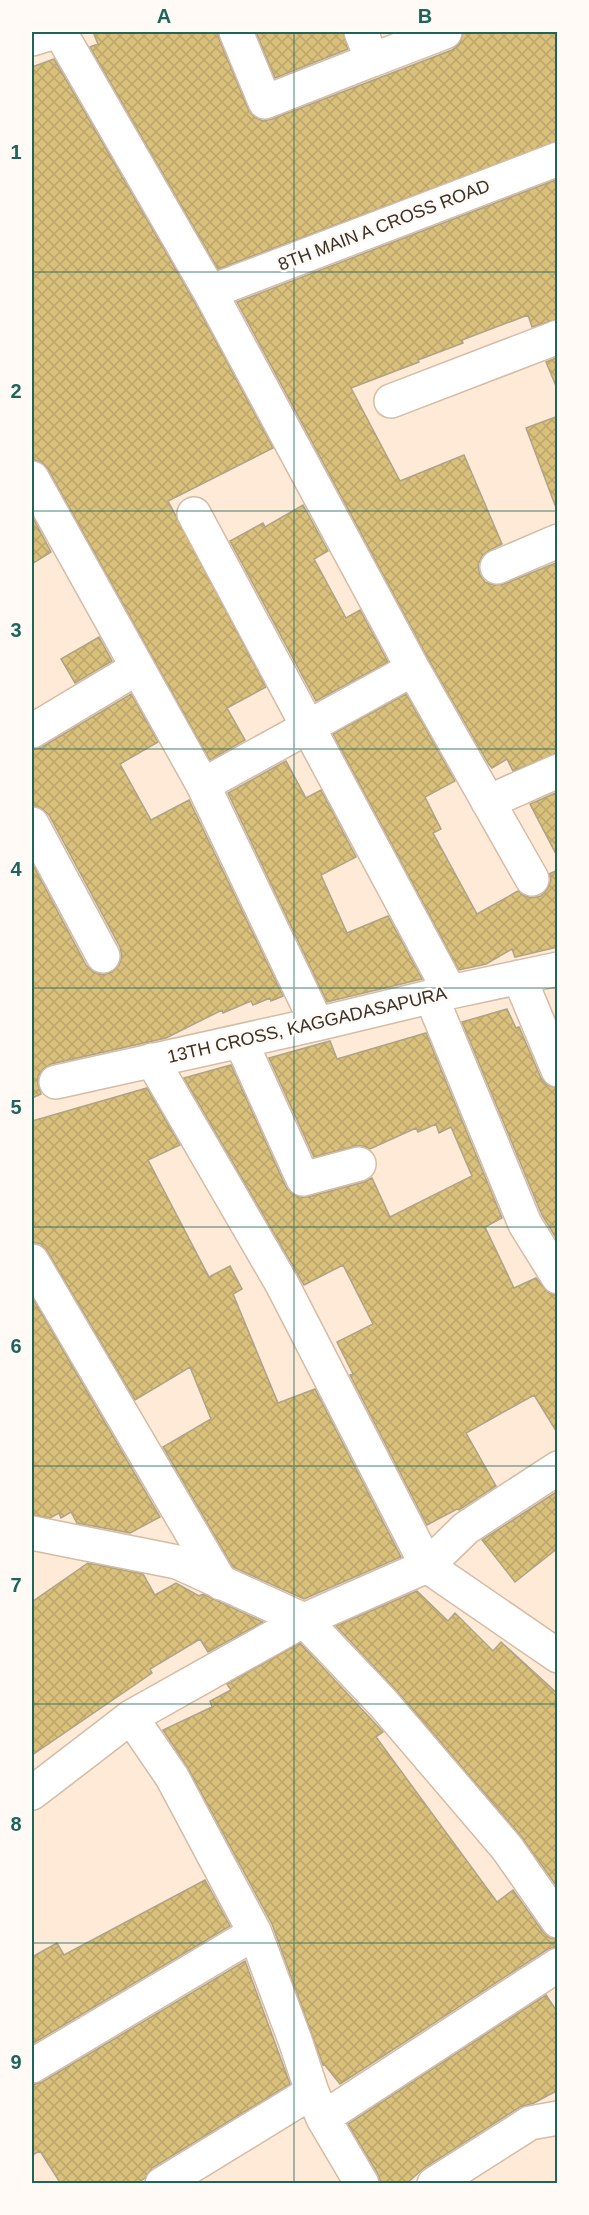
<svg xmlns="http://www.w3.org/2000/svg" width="589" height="2215" font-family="Arial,sans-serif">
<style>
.building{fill:url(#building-cross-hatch);stroke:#aea386;stroke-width:1.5}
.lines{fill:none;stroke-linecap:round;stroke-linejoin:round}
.minor-casing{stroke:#d4bca5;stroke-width:36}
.tertiary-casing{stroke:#d4bca5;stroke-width:36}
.minor{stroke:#fff;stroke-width:33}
.tertiary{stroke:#fff;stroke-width:33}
.grid{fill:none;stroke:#1d655a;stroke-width:1.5;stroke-opacity:0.55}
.labels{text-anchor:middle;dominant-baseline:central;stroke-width:5;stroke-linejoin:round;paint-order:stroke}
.street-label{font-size:18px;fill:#3a3127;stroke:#fffaf5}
.neatline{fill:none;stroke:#1d655a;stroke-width:2}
.grid-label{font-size:20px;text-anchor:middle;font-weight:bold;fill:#1d655a}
</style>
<defs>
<pattern id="building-cross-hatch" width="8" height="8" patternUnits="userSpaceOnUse" patternTransform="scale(1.5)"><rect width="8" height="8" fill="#d9c07b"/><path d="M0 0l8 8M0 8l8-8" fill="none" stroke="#bba56a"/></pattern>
</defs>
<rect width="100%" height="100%" fill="#feead6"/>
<path class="building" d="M 93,32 L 218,32 L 219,39 L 248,109 L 254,117 L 263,121 L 272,119 L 452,50 L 460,43 L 463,32 L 558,32 L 558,141 L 218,269 L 90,47 L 98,44 Z
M 256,32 L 343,32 L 348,49 L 275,78 Z
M 54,59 L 194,301 L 273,448 L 168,501 L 266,687 L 227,708 L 245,740 L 210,760 L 48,469 L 41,462 L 32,459 L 32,67 Z
M 558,179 L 558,319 L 532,327 L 528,315 L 462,340 L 463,343 L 418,360 L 419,362 L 351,388 L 400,481 L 464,455 L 502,544 L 490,550 L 482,556 L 478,565 L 480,575 L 485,582 L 494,585 L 504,584 L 558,562 L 558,753 L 513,771 L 507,759 L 492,768 L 488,763 L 429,660 L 237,302 Z
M 558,357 L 558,386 L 556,386 L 546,362 Z
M 558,416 L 558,505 L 555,505 L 526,428 Z
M 303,505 L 328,551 L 314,559 L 346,618 L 360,610 L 388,662 L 316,701 L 230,541 L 263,523 L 265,527 Z
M 32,516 L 51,552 L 32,564 Z
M 99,637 L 112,661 L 75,683 L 61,659 Z
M 131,694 L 158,742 L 120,764 L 151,820 L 189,800 L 283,996 L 271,1001 L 270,998 L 253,1005 L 251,1001 L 223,1013 L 222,1010 L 166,1038 L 51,1064 L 43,1069 L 38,1076 L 38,1085 L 41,1094 L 32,1098 L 32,863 L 86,965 L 93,972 L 103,975 L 112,972 L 119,965 L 122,956 L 120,947 L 49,815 L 41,808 L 32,805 L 32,750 L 42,747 Z
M 406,694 L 455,781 L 425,797 L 441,829 L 433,833 L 477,914 L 518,891 L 523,895 L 531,898 L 541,896 L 548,888 L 551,880 L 549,874 L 558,870 L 558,947 L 515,957 L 512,949 L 486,964 L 459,970 L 333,734 Z
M 286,761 L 306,798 L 321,790 L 356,857 L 321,875 L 347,933 L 388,916 L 422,979 L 327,1002 L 228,793 Z
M 558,792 L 558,858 L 530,804 Z
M 507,1009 L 516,1028 L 519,1027 L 541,1078 L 547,1085 L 558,1088 L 558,1241 L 542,1215 L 462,1022 Z
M 426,1033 L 502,1218 L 485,1227 L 514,1288 L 536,1278 L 549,1293 L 558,1296 L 558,1434 L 534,1395 L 466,1433 L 496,1486 L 459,1510 L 457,1509 L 427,1525 L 350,1375 L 353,1374 L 337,1342 L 373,1324 L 343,1265 L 304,1285 L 184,1078 L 231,1065 L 286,1187 L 291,1193 L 299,1197 L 308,1197 L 364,1182 L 372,1178 L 390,1217 L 472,1176 L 451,1127 L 439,1133 L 436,1124 L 418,1132 L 416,1128 L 370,1149 L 363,1146 L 355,1146 L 314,1157 L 269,1058 L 330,1041 L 337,1059 Z
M 147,1088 L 180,1145 L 148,1160 L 209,1277 L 230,1266 L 242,1289 L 233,1294 L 278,1403 L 315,1389 L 401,1557 L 304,1599 L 233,1567 L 163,1447 L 211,1419 L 190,1367 L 135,1400 L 48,1252 L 41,1244 L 32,1242 L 32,1121 Z
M 32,1297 L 160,1517 L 130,1533 L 77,1523 L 71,1512 L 61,1518 L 59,1513 L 50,1518 L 32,1515 Z
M 558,1491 L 558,1548 L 515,1582 L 482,1540 Z
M 88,1563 L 143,1574 L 155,1595 L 176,1583 L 199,1596 L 203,1594 L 263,1622 L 208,1652 L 200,1639 L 150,1669 L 152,1673 L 32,1755 L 32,1602 Z
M 417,1591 L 448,1621 L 455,1613 L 493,1651 L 501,1642 L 558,1694 L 558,1888 L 521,1836 L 397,1691 L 336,1626 Z
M 300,1643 L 383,1732 L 376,1737 L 497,1902 L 513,1890 L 543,1932 L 550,1938 L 558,1939 L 558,1946 L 548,1949 L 340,2084 L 324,2064 L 323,2065 L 272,1924 L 188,1768 L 163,1730 L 212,1707 L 210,1701 L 231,1690 L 227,1684 Z
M 205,1880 L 230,1926 L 32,2044 L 32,1957 L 57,1943 L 64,1955 Z
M 245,1961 L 290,2084 L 152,2168 L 145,2178 L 136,2184 L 61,2184 L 40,2151 L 32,2155 L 32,2085 L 42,2082 Z
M 546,1995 L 558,2013 L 558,2090 L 534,2103 L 520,2107 L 424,2168 L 406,2184 L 381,2184 L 378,2174 L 348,2124 Z"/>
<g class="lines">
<defs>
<path id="minor" d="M 60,32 L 210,292 L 413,669 L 532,879
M 236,32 L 265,102 L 372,60
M 361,32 L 372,60 L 445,32
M 32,39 L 55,32
M 210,292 L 558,159
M 391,401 L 558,337
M 32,478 L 203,785 L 317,1024
M 194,514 L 450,992
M 497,567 L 558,541
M 32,731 L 137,668
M 203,785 L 413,669
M 488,802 L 558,771
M 32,824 L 103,956
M 519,977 L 558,1070
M 431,996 L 525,1224 L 558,1277
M 241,1042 L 303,1179 L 359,1164
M 152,1060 L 282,1284 L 427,1566 L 466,1528 L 558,1468
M 56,1082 L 317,1024 L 450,992 L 558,969
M 32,1261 L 221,1583
M 32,1793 L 131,1717
M 32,2066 L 255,1933
M 323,2118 L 558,1965
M 162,2184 L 312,2092
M 362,2184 L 323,2118 L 312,2092 L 296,2043 L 255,1933 L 172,1777 L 131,1717 L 304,1620 L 383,1703 L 507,1848 L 558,1921
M 434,2184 L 530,2123 L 558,2118"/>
<path id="tertiary" d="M 32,1533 L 177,1562 L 304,1620 L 427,1566 L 558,1656"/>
</defs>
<use href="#minor" class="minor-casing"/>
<use href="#tertiary" class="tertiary-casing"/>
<use href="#minor" class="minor"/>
<use href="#tertiary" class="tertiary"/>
</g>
<path class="grid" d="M 294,32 L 294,2184M 32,272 L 558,272M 32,511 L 558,511M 32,749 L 558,749M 32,988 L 558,988M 32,1227 L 558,1227M 32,1466 L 558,1466M 32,1704 L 558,1704M 32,1943 L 558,1943"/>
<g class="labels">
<g class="street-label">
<text transform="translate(384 225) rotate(-21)">8TH MAIN A CROSS ROAD</text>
<text transform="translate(307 1025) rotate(-13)">13TH CROSS, KAGGADASAPURA</text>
</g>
</g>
<rect width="589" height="2215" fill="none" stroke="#fffaf5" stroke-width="66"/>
<rect x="33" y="33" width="523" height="2149" class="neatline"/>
<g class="grid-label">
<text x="164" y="23">A</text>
<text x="425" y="23">B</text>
<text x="16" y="159">1</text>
<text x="16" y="398">2</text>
<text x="16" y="637">3</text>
<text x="16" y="876">4</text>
<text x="16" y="1114">5</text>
<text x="16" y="1353">6</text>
<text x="16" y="1592">7</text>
<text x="16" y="1831">8</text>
<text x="16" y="2069">9</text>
</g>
</svg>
